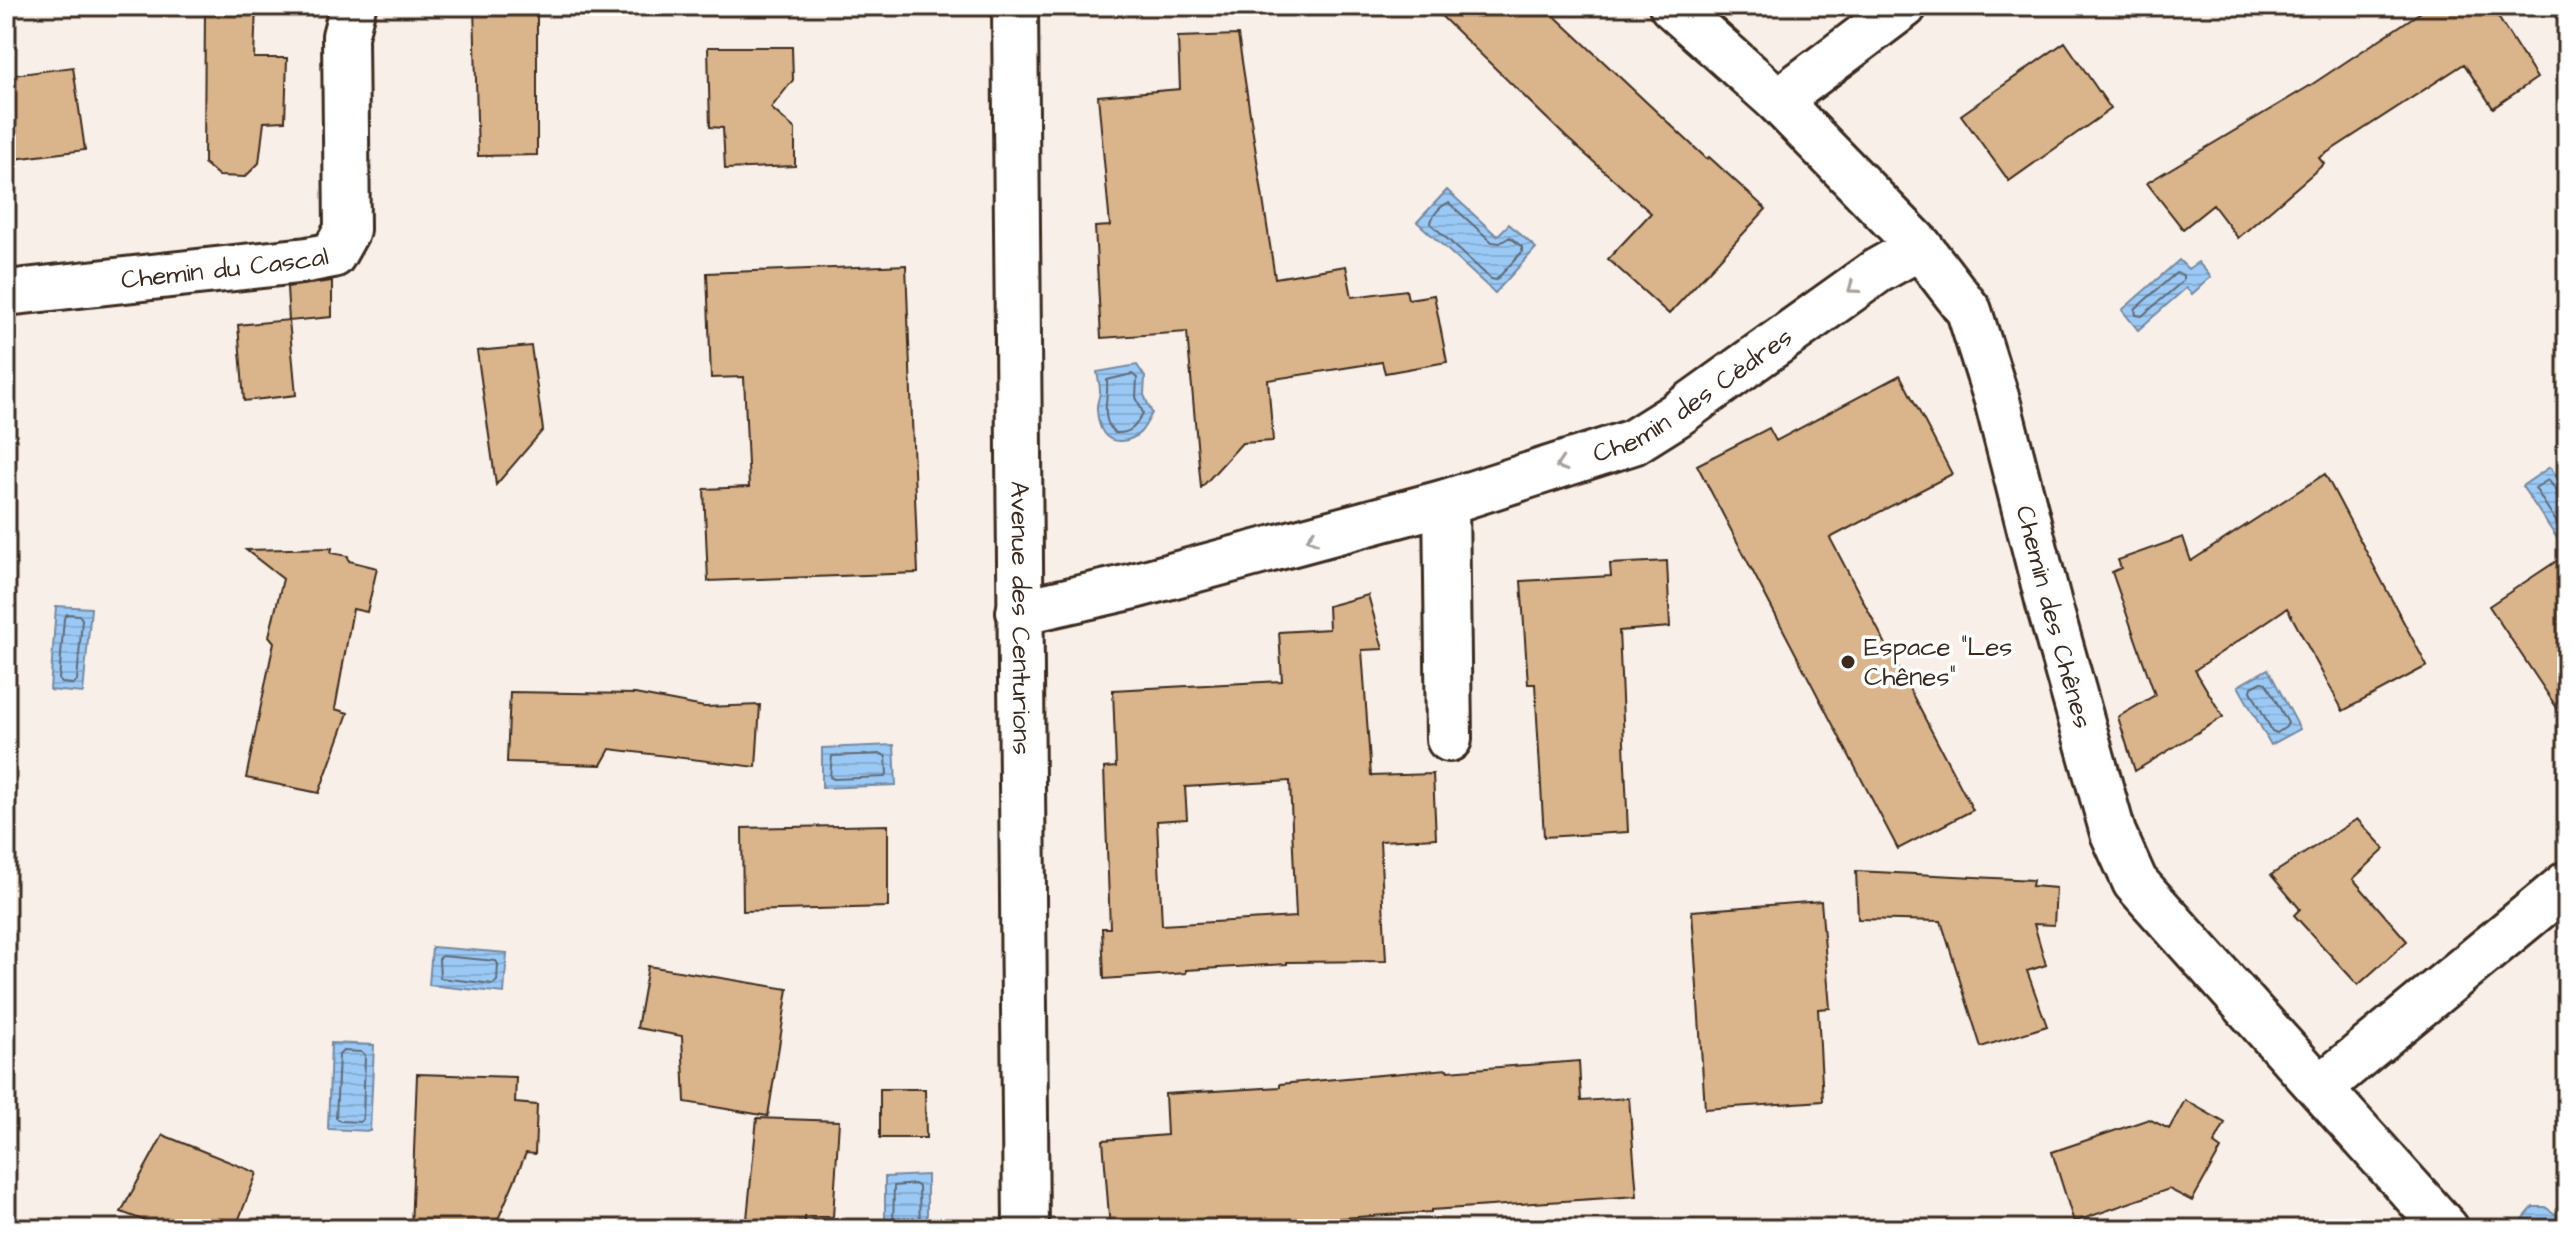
<svg xmlns="http://www.w3.org/2000/svg" width="2573" height="1235" font-family="'Architects Daughter',sans-serif">
<style>
.water{fill:url(#water-rules);stroke:#7589a0;stroke-width:2}
.lines{fill:none;stroke-linecap:round;stroke-linejoin:round}
.shore{stroke:#616a74;stroke-width:2}
.building{fill:#dab48b;stroke:#3b2a1e;stroke-width:2;fill-rule:evenodd}
.minor-casing{stroke:#3b2a1e;stroke-width:50}
.minor{stroke:#fff;stroke-width:44}
.oneway{stroke:#a79f9a}
.poi-dot{fill:#3b2a1e;stroke:#fff;stroke-width:3}
.labels{text-anchor:middle;dominant-baseline:central;stroke-width:7;stroke-linejoin:round;paint-order:stroke}
.street-label{font-size:26px;fill:#3b2a1e;stroke:#fff}
.poi-label{font-size:26px;fill:#3b2a1e;stroke:#fff;text-anchor:start}
</style>
<defs>
<pattern id="water-rules" width="6" height="5" patternUnits="userSpaceOnUse" patternTransform="scale(2)"><rect width="6" height="5" fill="#9bc9f6"/><path d="M0 2.5h6" fill="none" stroke="#86add2"/></pattern>
</defs>
<rect width="100%" height="100%" fill="#f8f0e8"/>
<filter id="ink" filterUnits="userSpaceOnUse"><feTurbulence type="fractalNoise" baseFrequency=".0125" numOctaves="2"/><feDisplacementMap in="SourceGraphic" scale="16" xChannelSelector="R" yChannelSelector="G"/><feConvolveMatrix kernelMatrix="1 2 1 2 8 2 1 2 1" color-interpolation-filters="sRGB"/></filter>
<g filter="url(#ink)">
<path class="water" d="M 1447,190 L 1497,236 L 1509,224 L 1536,248 L 1495,293 L 1417,222 Z
M 2179,260 L 2188,269 L 2198,262 L 2211,277 L 2192,294 L 2186,288 L 2138,330 L 2122,310 Z
M 1137,365 L 1145,377 L 1144,395 L 1152,413 C 1145,427 1139,440 1121,441 C 1103,442 1098,425 1097,410 C 1096,403 1100,397 1100,391 C 1100,385 1098,378 1097,372 Z
M 2550,467 L 2567,491 L 2567,553 L 2522,486 Z
M 56,606 L 91,608 L 83,693 L 50,690 Z
M 2268,669 L 2300,729 L 2271,745 L 2238,686 Z
M 894,745 L 896,785 L 822,788 L 822,748 Z
M 432,947 L 507,953 L 504,993 L 429,985 Z
M 331,1043 L 374,1045 L 370,1131 L 328,1129 Z
M 927,1175 L 927,1229 L 885,1229 L 885,1177 Z
M 2533,1207 L 2545,1207 L 2567,1222 L 2567,1229 L 2523,1229 L 2523,1219 Z"/>
<g class="lines">
<path class="shore" d="M 1449,203 L 1492,242 L 1500,243 L 1510,237 L 1522,247 L 1522,252 L 1496,280 L 1491,279 L 1431,224 C 1431,216 1442,204 1449,203 Z
M 2176,273 L 2183,275 L 2183,281 L 2142,316 L 2136,315 L 2135,309 Z
M 1132,374 L 1137,378 L 1136,397 L 1143,413 C 1136,426 1131,434 1115,433 C 1099,418 1109,399 1107,380 Z
M 2567,495 L 2559,493 L 2548,480 L 2535,488 L 2567,539
M 67,614 L 79,615 L 82,619 L 77,681 L 73,684 L 62,683 L 59,680 L 64,618 Z
M 2262,682 L 2266,683 L 2288,723 L 2286,727 L 2277,733 L 2272,731 L 2251,691 L 2252,687 Z
M 882,754 L 886,757 L 887,774 L 885,777 L 834,779 L 830,777 L 832,756 Z
M 442,956 L 496,961 L 498,964 L 497,981 L 493,984 L 440,978 L 439,959 Z
M 343,1051 L 362,1052 L 365,1055 L 363,1119 L 360,1122 L 340,1121 L 336,1118 L 339,1055 Z
M 893,1229 L 894,1186 L 915,1184 L 919,1187 L 920,1229"/>
</g>
<path class="building" d="M 205,6 L 256,6 L 254,58 L 287,58 L 285,121 L 264,122 L 259,163 L 245,177 L 219,176 L 204,163 Z
M 474,6 L 537,6 L 537,155 L 478,156 Z
M 1431,6 L 1544,6 L 1707,159 L 1709,157 L 1766,209 L 1669,314 L 1608,259 L 1651,213 L 1566,137 Z
M 2430,6 L 2491,6 L 2537,78 L 2493,108 L 2464,64 L 2319,158 L 2324,164 L 2238,238 L 2213,205 L 2183,229 L 2147,183 L 2311,85 Z
M 1238,35 L 1275,278 L 1346,266 L 1352,297 L 1406,290 L 1408,299 L 1434,295 L 1447,362 L 1385,373 L 1382,362 L 1268,380 L 1273,441 L 1242,443 L 1201,488 L 1187,332 L 1101,338 L 1095,227 L 1110,226 L 1098,96 L 1180,89 L 1178,37 Z
M 2065,42 L 2111,109 L 2009,181 L 1961,115 Z
M 708,47 L 792,47 L 793,80 L 771,108 L 795,129 L 795,166 L 725,169 L 723,128 L 710,127 Z
M 73,67 L 85,150 L 6,160 L 6,76 Z
M 906,265 L 918,573 L 708,581 L 704,489 L 749,487 L 744,377 L 711,378 L 707,273 Z
M 332,281 L 332,317 L 289,321 L 287,287 Z
M 289,320 L 296,395 L 244,401 L 238,325 Z
M 531,346 L 543,430 L 496,485 L 477,351 Z
M 1900,375 L 1952,474 L 1830,538 L 1973,810 L 1898,849 L 1697,465 L 1769,428 L 1776,441 Z
M 2325,474 L 2427,666 L 2343,711 L 2287,608 L 2195,670 L 2223,717 L 2135,771 L 2118,717 L 2155,695 L 2112,572 L 2121,568 L 2118,560 L 2183,537 L 2191,561 Z
M 332,548 L 331,553 L 348,556 L 349,561 L 377,568 L 367,612 L 353,609 L 335,709 L 348,713 L 319,793 L 246,778 L 274,642 L 269,636 L 283,579 L 246,550 Z
M 2567,554 L 2567,723 L 2489,606 Z
M 1667,561 L 1670,627 L 1619,631 L 1628,832 L 1544,837 L 1535,684 L 1528,684 L 1521,581 L 1611,576 L 1610,564 Z
M 1368,595 L 1383,649 L 1362,650 L 1371,776 L 1433,774 L 1436,838 L 1380,841 L 1386,961 L 1287,962 L 1287,964 L 1186,970 L 1186,973 L 1104,979 L 1102,928 L 1110,928 L 1104,768 L 1116,767 L 1113,690 L 1282,681 L 1279,632 L 1329,629 L 1328,606 ZM 1290,781 L 1296,917 L 1162,925 L 1157,821 L 1187,819 L 1185,787 Z
M 510,692 L 635,694 L 704,707 L 760,705 L 756,767 L 610,749 L 601,765 L 507,762 Z
M 2357,819 L 2385,849 L 2353,879 L 2407,941 L 2358,985 L 2294,915 L 2300,909 L 2271,875 Z
M 888,825 L 888,907 L 743,911 L 742,828 Z
M 1856,871 L 2033,880 L 2032,886 L 2056,888 L 2054,925 L 2034,924 L 2046,965 L 2027,971 L 2047,1026 L 1981,1047 L 1941,921 L 1858,919 Z
M 1821,901 L 1830,1008 L 1818,1009 L 1823,1101 L 1705,1109 L 1692,911 Z
M 648,966 L 788,989 L 768,1116 L 685,1102 L 682,1036 L 637,1028 Z
M 1579,1061 L 1581,1101 L 1629,1098 L 1637,1196 L 1431,1210 L 1431,1212 L 1254,1224 L 1254,1226 L 1110,1229 L 1103,1140 L 1167,1135 L 1165,1094 L 1280,1087 L 1280,1084 L 1447,1069 L 1448,1071 Z
M 417,1074 L 516,1077 L 515,1103 L 537,1105 L 535,1154 L 526,1153 L 494,1229 L 411,1229 Z
M 880,1089 L 925,1089 L 926,1138 L 880,1138 Z
M 2185,1100 L 2225,1123 L 2214,1144 L 2221,1149 L 2192,1201 L 2169,1189 L 2074,1222 L 2052,1152 L 2149,1119 L 2169,1129 Z
M 757,1118 L 839,1121 L 833,1217 L 805,1217 L 805,1229 L 746,1229 Z
M 163,1135 L 257,1173 L 235,1229 L 167,1229 L 121,1212 Z"/>
<g class="lines">
<defs>
<g id="minor">
<path id="s1" d="M 1015,6 L 1026,1229"/>
<path id="s2" d="M 1672,6 L 1778,101 L 1920,247 L 1969,311 L 1997,400 L 2051,612 L 2113,833 L 2135,882 L 2446,1229"/>
<path d="M 1778,101 L 1904,6"/>
<path id="s3" d="M 6,293 L 307,260 L 333,255 L 347,230 L 345,36 L 353,6"/>
<path d="M 1446,502 L 1449,739"/>
<path id="s4" d="M 1019,612 L 1130,587 L 1446,502 L 1633,442 L 1676,415 L 1877,271 L 1920,247"/>
<path d="M 2320,1088 L 2567,884"/>
</g>
</defs>
<use href="#minor" class="minor-casing"/>
<use href="#minor" class="minor"/>
</g>
<defs><path id="oneway-chevron" d="M-2-3.5L2.5 0L-2 3.5" fill="none" stroke-width="1.6" stroke-linecap="round" stroke-linejoin="round" transform="scale(2)"/></defs>
<g class="oneway">
<use href="#oneway-chevron" transform="translate(1853 288) rotate(144)"/>
<use href="#oneway-chevron" transform="translate(1561 465) rotate(162)"/>
<use href="#oneway-chevron" transform="translate(1312 538) rotate(165)"/>
</g>
</g>
<circle class="poi-dot" cx="1848" cy="662" r="8"/>
<g class="labels">
<g class="street-label">
<text stroke="none"><textPath href="#s3" startOffset="220">Chemin du Cascal</textPath></text>
<text stroke="none"><textPath href="#s4" startOffset="712">Chemin des Cèdres</textPath></text>
<text stroke="none"><textPath href="#s2" startOffset="744">Chemin des Chênes</textPath></text>
<text stroke="none"><textPath href="#s1" startOffset="612">Avenue des Centurions</textPath></text>
</g>
<g class="poi-label">
<text x="1864" y="647">Espace "Les<tspan x="1864" dy="30">Chênes"</tspan></text>
</g>
</g>
<rect width="2573" height="1235" fill="none" stroke="#fff" stroke-width="32"/>
<rect x="16" y="16" width="2541" height="1203" fill="none" stroke="#3b2a1e" stroke-width="3" filter="url(#ink)"/>
</svg>
